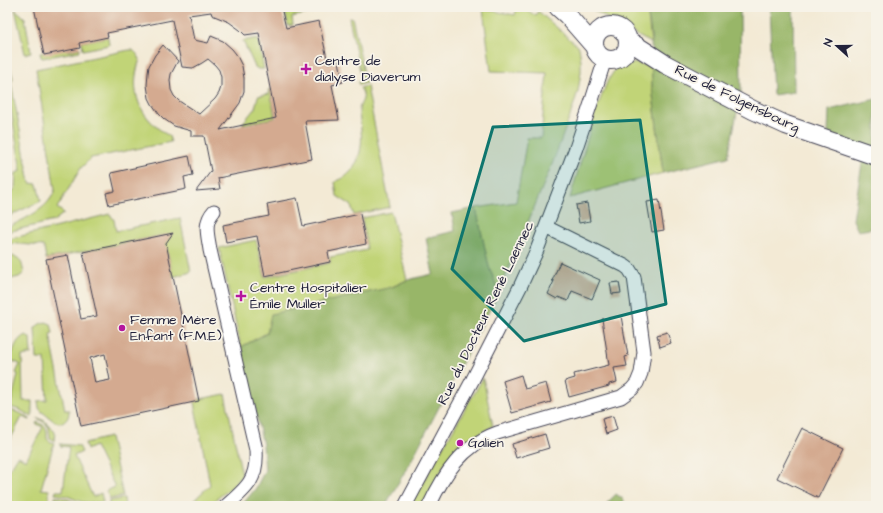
<svg xmlns="http://www.w3.org/2000/svg" width="883" height="513" font-family="'Architects Daughter',sans-serif">
<style>
.green{fill:#c1d477;stroke:#727b59}
.forest{fill:#98b668;stroke:#5d6c52}
.building{fill:#d4aa90;fill-rule:evenodd}
.lines{fill:none;stroke-linecap:round;stroke-linejoin:round}
.minor-casing{stroke:#414052;stroke-width:15}
.secondary-casing{stroke:#414052;stroke-width:20}
.minor{stroke:#fff;stroke-width:13}
.secondary{stroke:#fff;stroke-width:18}
.marked{fill:#0f766e;fill-opacity:0.2;stroke:#0f766e;stroke-width:3;stroke-linejoin:round}
.poi-dot{fill:#b5179e;stroke:#f7f3e8;stroke-width:1.5}
.labels{text-anchor:middle;dominant-baseline:central;stroke-width:3.5;stroke-linejoin:round;paint-order:stroke}
.poi-label{font-size:14px;fill:#22223b;stroke:#f7f3e8;text-anchor:start}
.street-label{font-size:14px;fill:#22223b;stroke:#f7f3e8}
</style>
<rect width="100%" height="100%" fill="#f7f3e8"/>
<filter id="ink" filterUnits="userSpaceOnUse"><feTurbulence type="fractalNoise" baseFrequency=".025" numOctaves="2"/><feDisplacementMap in="SourceGraphic" scale="8" xChannelSelector="R" yChannelSelector="G"/><feConvolveMatrix kernelMatrix="1 2 1 2 8 2 1 2 1" color-interpolation-filters="sRGB"/></filter>
<filter id="wash" filterUnits="userSpaceOnUse"><feTurbulence type="fractalNoise" baseFrequency=".012" numOctaves="4" result="noise"/><feDisplacementMap in="SourceGraphic" scale="16" xChannelSelector="R" yChannelSelector="G"/><feGaussianBlur stdDeviation="0.9" result="paint"/><feColorMatrix in="noise" values="0 0 0 0 0 0 0 0 0 0 0 0 0 0 0 0 0 1.4 0 .05"/><feComposite in="paint" operator="in"/></filter>
<g filter="url(#wash)">
<rect width="100%" height="100%" fill="#f3ead5"/>
<path class="green" d="M 284,7 L 322,7 L 323,10 L 292,17 L 293,25 L 288,26 Z
M 517,7 L 522,7 L 536,16 L 538,11 L 579,47 L 581,61 L 581,72 L 578,91 L 570,116 L 553,162 L 499,292 L 489,267 L 476,208 L 516,202 L 527,138 L 541,138 L 547,73 L 491,71 L 483,9 L 515,15 Z
M 589,7 L 622,7 L 623,8 L 626,7 L 647,7 L 651,43 L 620,26 Z
M 15,9 L 25,18 L 31,52 L 25,54 Z
M 352,17 L 366,83 L 359,85 L 358,82 L 362,81 L 349,18 Z
M 108,37 L 109,45 L 83,50 L 82,42 Z
M 258,38 L 264,69 L 258,69 L 255,67 L 243,41 Z
M 80,48 L 80,51 L 43,58 L 41,57 L 40,53 L 67,50 L 68,51 Z
M 129,50 L 133,50 L 137,54 L 140,59 C 128,93 140,118 169,136 L 171,142 L 91,158 L 81,168 L 57,208 L 64,213 L 54,221 L 7,232 L 7,228 C 25,218 48,210 55,190 L 36,69 Z
M 7,55 L 13,78 L 11,83 L 30,183 L 37,184 L 41,201 L 7,217 L 7,197 L 15,189 L 16,173 L 21,171 L 7,84 Z
M 636,63 L 652,67 L 652,87 L 663,173 L 570,198 L 595,113 L 607,82 L 616,68 L 625,65 Z
M 367,86 L 390,207 L 354,215 L 351,205 L 337,196 L 335,182 C 338,180 343,179 346,176 C 359,166 363,146 361,130 C 361,124 359,118 359,111 C 359,102 368,99 360,88 Z
M 270,89 L 275,118 L 242,124 L 255,108 L 258,96 L 269,94 L 268,90 Z
M 391,212 L 407,280 L 392,287 L 267,333 L 241,347 L 219,248 L 256,240 L 265,277 L 330,263 L 330,257 L 367,250 L 362,218 Z
M 110,214 L 114,220 L 116,231 L 180,218 L 191,272 L 173,277 L 164,235 L 46,259 L 44,248 L 43,246 L 7,243 L 7,241 L 13,238 Z
M 7,256 C 21,256 21,260 24,273 L 19,277 L 7,280 Z
M 42,323 L 46,322 L 51,324 L 53,333 L 50,334 L 65,410 L 69,410 C 69,416 68,420 62,423 L 55,422 L 41,411 L 39,408 L 38,401 L 47,400 L 45,359 L 37,359 L 35,328 L 38,325 Z
M 26,335 L 30,338 L 31,354 L 22,356 L 23,401 L 32,401 L 32,417 L 20,410 L 10,407 L 18,374 L 16,373 L 20,364 L 10,360 C 14,351 15,339 26,335 Z
M 483,378 L 493,426 L 468,440 L 445,463 L 424,506 L 409,506 Z
M 225,394 L 242,475 L 231,488 L 207,506 L 190,506 L 190,504 L 210,485 L 194,402 L 199,401 L 199,399 L 200,399 Z
M 7,409 L 20,413 L 30,419 L 30,420 L 22,417 L 8,444 Z
M 38,418 L 45,421 L 55,432 L 54,441 L 50,438 C 49,427 49,424 38,419 Z
M 37,422 L 45,426 L 47,431 L 47,439 L 51,442 L 54,443 L 41,489 L 49,490 L 49,497 L 50,506 L 7,506 L 7,470 L 12,466 L 18,456 L 26,460 L 43,427 L 36,424 Z
M 110,437 L 123,496 L 110,499 L 106,491 L 115,487 L 95,446 L 87,450 L 85,443 Z
M 60,444 L 79,446 L 82,452 L 74,456 L 93,497 L 101,493 L 103,502 L 93,503 L 82,502 L 67,496 L 55,494 L 56,491 L 63,491 L 69,447 L 60,446 Z
M 55,497 C 68,497 73,503 84,505 C 91,506 97,505 104,504 L 104,506 L 64,506 L 64,505 L 56,506 Z
M 124,498 L 125,506 L 109,506 L 109,501 Z"/>
<path class="forest" d="M 647,7 L 675,7 L 675,11 L 692,7 L 740,7 L 741,93 L 728,157 L 663,173 L 652,87 L 651,35 Z
M 769,7 L 793,7 L 794,92 L 773,95 Z
M 876,99 L 876,228 L 858,231 L 853,220 L 864,151 L 828,133 L 829,110 Z
M 476,208 L 489,267 L 499,292 L 411,461 L 385,506 L 241,506 L 256,488 L 265,470 L 263,445 L 241,347 L 267,333 L 271,314 L 392,287 L 407,280 L 433,274 L 426,238 L 455,231 L 452,213 Z
M 616,494 L 624,500 L 623,506 L 607,506 L 607,503 Z"/>
<g id="blocks">
<path class="building" d="M 34,7 L 281,7 L 286,28 L 319,21 L 328,63 L 339,61 L 343,82 L 332,85 L 339,120 L 305,121 L 312,159 L 218,178 L 220,189 L 196,191 L 211,171 L 204,136 L 191,136 L 191,131 L 174,126 L 164,119 L 159,114 L 152,104 L 149,98 L 147,85 L 148,73 L 149,66 L 155,55 L 163,45 L 178,61 L 171,74 L 170,80 L 171,90 L 174,96 L 179,101 L 199,114 L 215,99 L 219,93 L 221,87 L 221,77 L 219,70 L 215,65 L 208,59 L 202,63 L 193,68 L 182,67 L 172,20 L 107,33 L 108,37 L 79,43 L 80,48 L 44,55 ZM 211,12 L 212,15 L 229,22 L 240,30 L 245,35 L 259,33 L 276,118 L 220,130 L 240,103 L 244,91 L 244,78 L 242,66 L 236,54 L 232,49 L 223,41 L 211,36 L 208,43 L 194,40 L 189,15 Z
M 189,156 L 193,175 L 184,177 L 186,189 L 109,205 L 106,193 L 115,191 L 111,173 Z
M 297,198 L 303,226 L 360,214 L 366,244 L 328,252 L 330,262 L 265,276 L 257,236 L 226,242 L 223,225 L 269,216 L 267,204 Z
M 659,200 L 664,230 L 652,232 L 647,202 Z
M 587,203 L 590,221 L 579,223 L 576,205 Z
M 173,233 L 166,243 L 199,401 L 81,426 L 46,259 L 68,255 L 81,319 L 97,316 L 83,252 ZM 105,354 L 110,380 L 95,383 L 90,358 Z
M 560,262 L 600,280 L 592,299 L 572,291 L 568,301 L 558,297 L 557,299 L 548,294 L 554,281 L 552,281 Z
M 619,282 L 621,293 L 612,294 L 610,283 Z
M 621,316 L 628,356 L 625,357 L 627,366 L 614,368 L 617,382 L 609,384 L 609,386 L 569,397 L 565,381 L 575,378 L 574,374 L 609,365 L 602,319 Z
M 667,332 L 671,343 L 660,347 L 657,335 Z
M 521,375 L 525,389 L 546,383 L 551,402 L 512,413 L 503,381 Z
M 613,416 L 617,430 L 606,434 L 602,419 Z
M 802,428 L 843,448 L 818,498 L 777,478 Z
M 545,434 L 549,448 L 516,458 L 512,444 Z"/>
</g>
</g>
<g filter="url(#ink)">
<use href="#blocks" fill-opacity="0" stroke="#414052" stroke-width="1"/>
<g class="lines">
<defs>
<path id="minor" d="M 214,211 C 203,223 208,235 210,250 L 256,450 C 258,479 247,488 226,506
M 405,506 L 472,381 L 520,287 L 537,250 L 576,148 L 592,100 L 605,59
M 429,506 C 444,474 462,446 497,433 L 621,397 L 632,389 L 637,383 L 641,373 L 644,352 L 634,277 L 629,269 L 625,266 L 546,227"/>
<path id="secondary" d="M 558,7 L 567,15 L 594,46
M594 43a17 17 0 1 1 34 0a17 17 0 1 1-34 0Z
M 629,41 L 665,64 L 753,110 L 786,125 L 876,156"/>
</defs>
<use href="#minor" class="minor-casing"/>
<use href="#secondary" class="secondary-casing"/>
<use href="#minor" class="minor"/>
<use href="#secondary" class="secondary"/>
</g>
</g>
<path class="marked" d="M 640,120 L 666,304 L 524,341 L 452,269 L 493,127 Z"/>
<g class="poi-dot">
<path d="M304 63h4v4h4v4h-4v4h-4v-4h-4v-4h4z"/>
<path d="M239 290h4v4h4v4h-4v4h-4v-4h-4v-4h4z"/>
<circle cx="122" cy="328" r="4"/>
<circle cx="460" cy="443" r="4"/>
</g>
<g class="labels">
<g class="poi-label">
<text x="315" y="61">Centre de<tspan x="315" dy="16">dialyse Diaverum</tspan></text>
<text x="250" y="288">Centre Hospitalier<tspan x="250" dy="16">Émile Muller</tspan></text>
<text x="130" y="320">Femme Mère<tspan x="130" dy="16">Enfant (F.M.E)</tspan></text>
<text x="468" y="443">Galien</text>
</g>
<g class="street-label">
<text transform="translate(737 99) rotate(26)">Rue de Folgensbourg</text>
<text transform="translate(486 313) rotate(-64)">Rue du Docteur René Laennec</text>
</g>
</g>
<rect width="883" height="513" fill="none" stroke="#f7f3e8" stroke-width="24"/>
<g transform="translate(837 46) rotate(291)" stroke="#f7f3e8" stroke-width="3" paint-order="stroke">
<path d="M0-3L7 15L0 10L-7 15Z" fill="#22223b"/>
<text y="-6" font-size="11" font-weight="bold" text-anchor="middle" fill="#22223b">N</text>
</g>
</svg>
